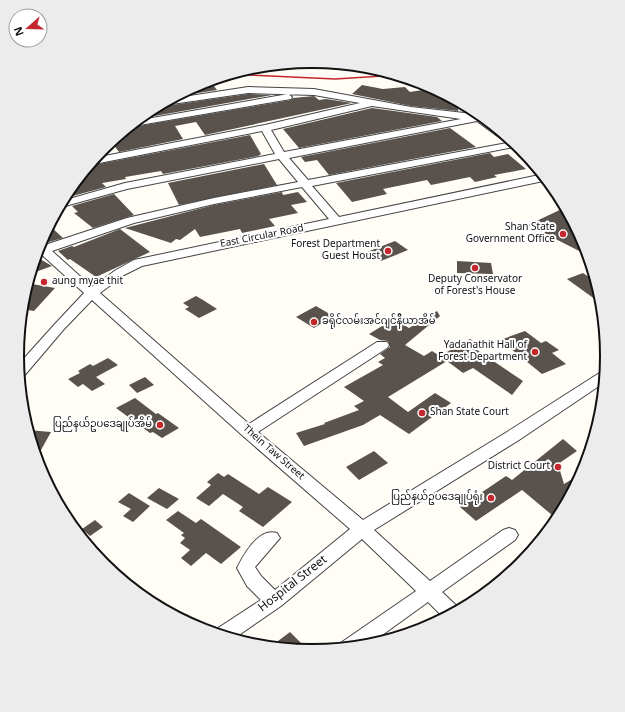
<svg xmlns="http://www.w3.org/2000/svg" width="625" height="712" font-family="Georgia,'Noto Sans Myanmar',serif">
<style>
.building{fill:#5a524d}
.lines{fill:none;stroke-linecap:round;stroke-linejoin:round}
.minor-casing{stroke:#444;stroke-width:2}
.minor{fill:#fff;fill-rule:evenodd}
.rail{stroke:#c4262e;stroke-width:1.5}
.poi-dot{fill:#c4262e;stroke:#fff;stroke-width:1.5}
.labels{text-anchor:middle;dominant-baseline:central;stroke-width:4;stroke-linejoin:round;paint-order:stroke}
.poi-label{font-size:10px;fill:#111;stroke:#fff;text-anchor:end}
.street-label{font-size:10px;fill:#111;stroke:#fff}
.near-street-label{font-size:12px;fill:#111;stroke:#fff}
.rim{fill:none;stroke:#111;stroke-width:2}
</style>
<rect width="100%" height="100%" fill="#fffdf5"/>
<path class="building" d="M 362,85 L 383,89 L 405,87 L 410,92 L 435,88 L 459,104 L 458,111 L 411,106 L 352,94 Z
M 193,86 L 195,88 L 214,86 L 217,90 L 173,97 Z
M 248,94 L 272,95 L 138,119 L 160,104 L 165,106 Z
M 314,96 L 319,100 L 326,99 L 352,103 L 205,135 L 196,122 L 175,126 L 183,139 L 119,152 L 111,141 L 127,128 L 291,100 L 293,98 Z
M 372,108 L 437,117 L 442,121 L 299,148 L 283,129 Z
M 450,128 L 476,147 L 329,175 L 317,160 L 305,162 L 301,157 Z
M 250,135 L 261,154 L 258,156 L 163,174 L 161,171 L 125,177 L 126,179 L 102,183 L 106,187 L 65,198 L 64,197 L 88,166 Z
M 490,153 L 494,157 L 508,154 L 526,169 L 494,175 L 497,177 L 475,182 L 470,177 L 431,185 L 427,180 L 383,189 L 387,194 L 352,202 L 336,183 Z
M 264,164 L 277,185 L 179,205 L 168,183 Z
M 282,192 L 283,195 L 298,192 L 307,202 L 291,205 L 298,213 L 269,219 L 275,226 L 242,233 L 240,229 L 200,237 L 195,229 L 180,240 L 176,239 L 171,243 L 125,228 L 214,205 Z
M 114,194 L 134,215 L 93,228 L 74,213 L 78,212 L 72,206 Z
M 566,207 L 586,243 L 589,256 L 528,225 Z
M 49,225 L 63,238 L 49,242 L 43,236 Z
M 120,229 L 150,252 L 96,277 L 70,259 L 68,260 L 58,251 L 72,246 L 74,247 Z
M 395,241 L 408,250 L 381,261 L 367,252 Z
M 40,259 L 52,266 L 30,274 L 33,263 Z
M 457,261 L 491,263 L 493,274 L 457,273 Z
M 583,273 L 598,283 L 603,305 L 567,279 Z
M 32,284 L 55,288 L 34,311 L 22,309 L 25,291 Z
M 196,296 L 203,300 L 217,309 L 199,318 L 185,309 L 189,307 L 183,303 Z
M 316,306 L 333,316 L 314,328 L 296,317 Z
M 437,311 L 440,316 L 405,345 L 424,356 L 432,351 L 440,356 L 470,339 L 480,345 L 474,348 L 523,381 L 512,395 L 473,368 L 463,373 L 447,361 L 388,397 L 408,412 L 435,393 L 451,403 L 409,434 L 380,415 L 363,425 L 304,446 L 296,433 L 325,424 L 324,423 L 359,410 L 354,406 L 364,401 L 344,387 L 383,365 L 378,362 L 385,358 L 380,354 L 390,347 L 388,341 L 380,340 L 369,334 L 387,323 L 392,326 L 399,322 L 409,328 Z
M 525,331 L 541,343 L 546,341 L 559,350 L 552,353 L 566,364 L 542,374 L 500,340 Z
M 108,358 L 118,365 L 96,377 L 105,384 L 92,391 L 83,384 L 78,387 L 68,379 L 80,373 L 78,371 L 90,364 L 93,366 Z
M 145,377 L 154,385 L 137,393 L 129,385 Z
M 135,398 L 156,414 L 158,413 L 179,428 L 162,438 L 153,432 L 150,433 L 116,408 Z
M 28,430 L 51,432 L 36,459 L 31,441 Z
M 563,439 L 577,451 L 558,464 L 564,484 L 584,472 L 558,520 L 522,490 L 476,521 L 460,507 L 506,476 L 512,480 Z
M 374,451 L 388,463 L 359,480 L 346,467 Z
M 218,473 L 224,477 L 228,474 L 259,494 L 268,487 L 292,502 L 263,527 L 239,511 L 243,507 L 223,494 L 209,506 L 196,498 L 211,485 L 207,482 Z
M 159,488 L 179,499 L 167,509 L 147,498 Z
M 129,493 L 150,506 L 133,522 L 123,516 L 131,509 L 118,502 Z
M 178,511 L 196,523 L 201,519 L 241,547 L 221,564 L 206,553 L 191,566 L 181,558 L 190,550 L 180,543 L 185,538 L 181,535 L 184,533 L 166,520 Z
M 95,520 L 103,527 L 90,536 L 82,529 Z
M 290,632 L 309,651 L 270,647 Z"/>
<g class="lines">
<defs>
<path id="minor" d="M 248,87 L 314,89 L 411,107 L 482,115 L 523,149 L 520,150 L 514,147 L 312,186 L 339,217 L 544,174 L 548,180 L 142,266 L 124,275 L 100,293 L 249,424 L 377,342 L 387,342 L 389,345 L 387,348 L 258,432 L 363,520 L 507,432 L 601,372 L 607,371 L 605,382 L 519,440 L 374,530 L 430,581 L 503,530 L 509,528 L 515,530 L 518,535 L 515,540 L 442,592 L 461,610 L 445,619 L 428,602 L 367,646 L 339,648 L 342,642 L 416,591 L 362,539 L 281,606 L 233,639 L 214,633 L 215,630 L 261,600 L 247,586 L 237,568 C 244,554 259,527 277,533 L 280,538 L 255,567 L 261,576 L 275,590 L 350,529 L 243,436 L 92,300 L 64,329 L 24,376 L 19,377 L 18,365 L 55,324 L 84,293 L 41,254 L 36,255 L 40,243 L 45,245 L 127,218 L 214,198 L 298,182 L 279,159 L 127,189 L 58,208 L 62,201 L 125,183 L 275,154 L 262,131 L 89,165 L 94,158 L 265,125 L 360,103 L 314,95 L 248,93 L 165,105 L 161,103 L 170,99 ZM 372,106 L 461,119 L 284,152 L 271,130 ZM 477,121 L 507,143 L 308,180 L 289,158 ZM 302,187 L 329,219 L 134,260 L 116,270 L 92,287 L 52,251 L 134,223 L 214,204 Z
M 288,94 L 292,97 L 291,99 L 128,127 L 135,121 Z"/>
</defs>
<use href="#minor" class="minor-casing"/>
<use href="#minor" class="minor"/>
<path class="rail" d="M 228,74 L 335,79 L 399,75"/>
</g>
<g class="poi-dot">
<circle cx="563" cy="234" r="4"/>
<circle cx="388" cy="251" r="4"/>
<circle cx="475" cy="268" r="4"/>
<circle cx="44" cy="282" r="4"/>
<circle cx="314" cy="322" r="4"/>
<circle cx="535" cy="352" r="4"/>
<circle cx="422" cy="413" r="4"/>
<circle cx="160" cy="425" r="4"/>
<circle cx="558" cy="467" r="4"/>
<circle cx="491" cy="498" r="4"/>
</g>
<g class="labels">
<g class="poi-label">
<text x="555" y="228">Shan State<tspan x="555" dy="12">Government Office</tspan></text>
<text x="380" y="245">Forest Department<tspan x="380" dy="12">Guest Houst</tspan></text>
<text x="475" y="280" text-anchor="middle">Deputy Conservator<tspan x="475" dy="12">of Forest's House</tspan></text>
<text x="52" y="282" text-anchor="start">aung myae thit</text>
<text x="322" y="322" text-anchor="start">ခရိုင်လမ်းအင်ဂျင်နီယာအိမ်</text>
<text x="527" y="346">Yadanathit Hall of<tspan x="527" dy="12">Forest Department</tspan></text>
<text x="430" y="413" text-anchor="start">Shan State Court</text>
<text x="152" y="425">ပြည်နယ်ဥပဒေချုပ်အိမ်</text>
<text x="550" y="467">District Court</text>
<text x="483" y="498">ပြည်နယ်ဥပဒေချုပ်ရုံး</text>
</g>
<g class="street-label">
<text transform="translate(262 237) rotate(-11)">East Circular Road</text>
<text transform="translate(273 453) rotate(41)">Thein Taw Street</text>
</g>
<g class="near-street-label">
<text transform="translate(293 584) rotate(-38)">Hospital Street</text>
</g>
</g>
<path d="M0 0H625V712H0ZM24 356a288 288 0 1 1 576 0a288 288 0 1 1-576 0Z" fill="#ececec" fill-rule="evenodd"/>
<path class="rim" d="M24 356a288 288 0 1 1 576 0a288 288 0 1 1-576 0Z"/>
<g transform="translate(28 28) rotate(250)"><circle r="19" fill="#ffffff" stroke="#a0a0a0"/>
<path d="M0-3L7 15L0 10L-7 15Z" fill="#c4262e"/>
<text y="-6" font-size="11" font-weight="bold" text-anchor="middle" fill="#111111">N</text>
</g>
</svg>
